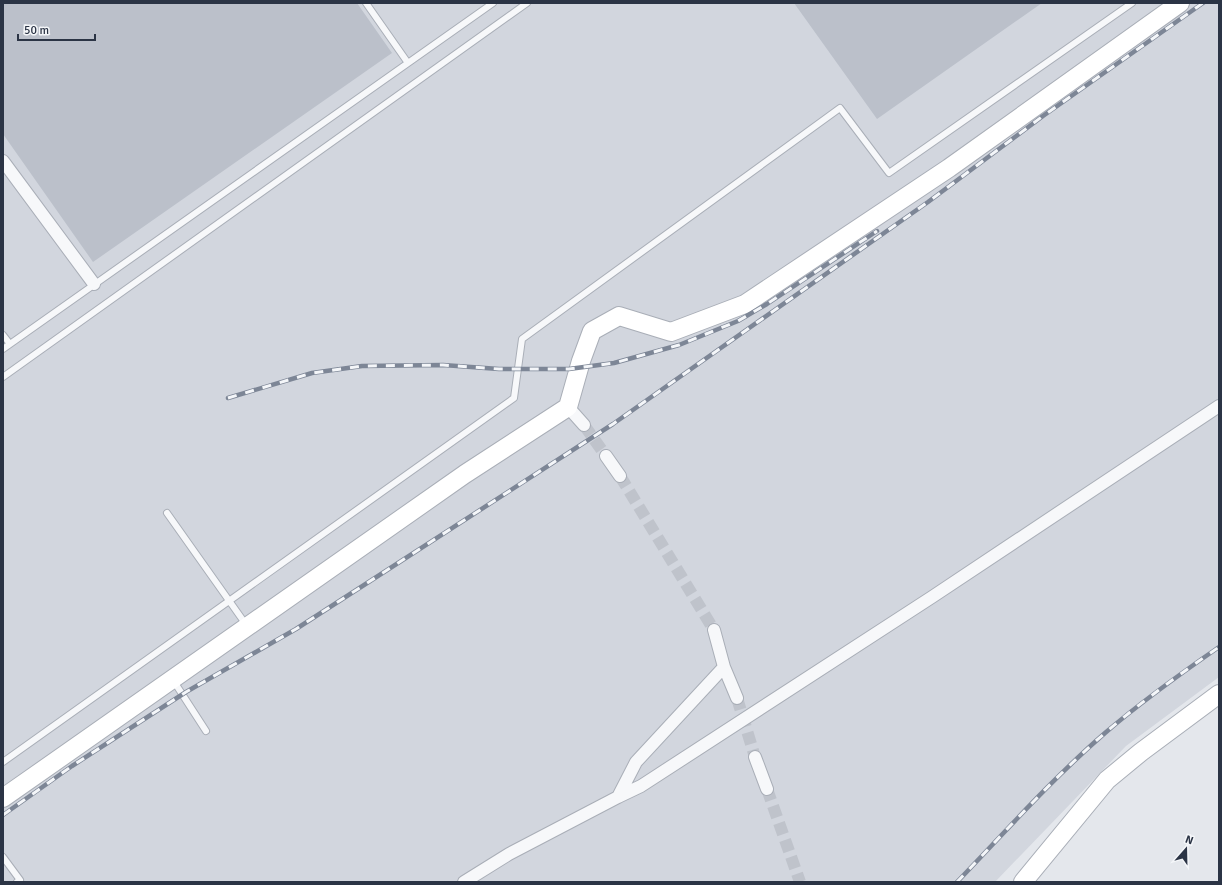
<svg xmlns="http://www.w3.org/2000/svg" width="1222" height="885" font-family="Signika,sans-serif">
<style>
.built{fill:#d2d6de}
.building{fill:#bbc0ca}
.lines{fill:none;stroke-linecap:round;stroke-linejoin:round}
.street-tunnel{stroke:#bfc3cb;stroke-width:12;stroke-dasharray:12 6;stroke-linecap:butt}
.lane-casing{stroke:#a9aeb7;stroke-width:8}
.street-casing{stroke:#a9aeb7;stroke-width:14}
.secondary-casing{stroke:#a9aeb7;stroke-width:20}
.lane{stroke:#f7f8fa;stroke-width:6}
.street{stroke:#f7f8fa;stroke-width:12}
.secondary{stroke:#fff;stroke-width:18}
.rail-casing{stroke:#7d8696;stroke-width:4.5}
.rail{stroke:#f4f6f9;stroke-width:3;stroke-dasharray:9;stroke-linecap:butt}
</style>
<rect width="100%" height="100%" fill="#e4e7ec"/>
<path class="built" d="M 3,3 L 1219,3 L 1219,677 L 1126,746 L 995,882 L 3,882 Z"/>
<path class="building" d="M 3,3 L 357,3 L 392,53 L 93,262 L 3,134 Z
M 794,3 L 1042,3 L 877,119 Z"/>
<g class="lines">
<path class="street-tunnel" d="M 584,425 L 606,456
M 620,476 L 714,630
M 737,698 L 755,757
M 767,789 L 800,882"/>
<defs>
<path id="lane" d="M 366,3 L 408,63
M 3,335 L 10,344
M 3,349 L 493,3
M 3,377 L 527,3
M 167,513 L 247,626
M 173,680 L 206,731
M 3,762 L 514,398 L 522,339 L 840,108 L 889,173 L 1132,3
M 3,857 L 20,880 L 17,882"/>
<path id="street" d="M 3,161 L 94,284
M 568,407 L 584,425
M 606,456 L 620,476
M 714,630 L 724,667 L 737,698
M 755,757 L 767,789
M 618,797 L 641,786 L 932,597 L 1219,406
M 464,882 L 509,854 L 618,797 L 636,762 L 724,667"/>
<path id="secondary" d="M 3,798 L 465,474 L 568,407 L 581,361 L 592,331 L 619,316 L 671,332 L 745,304 L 949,168 L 1180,3
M 1023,882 L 1107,780 L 1141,752 L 1219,694"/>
</defs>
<use href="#lane" class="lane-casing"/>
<use href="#street" class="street-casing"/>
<use href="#secondary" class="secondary-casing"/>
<use href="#lane" class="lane"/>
<use href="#street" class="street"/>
<use href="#secondary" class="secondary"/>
<defs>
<path id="rail" d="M 228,398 L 312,373 L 362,366 L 443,365 L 499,369 L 569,369 L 614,363 L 679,345 L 738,321 L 767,304 L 877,231
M 3,815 L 72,766 L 186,692 L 296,629 L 613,424 L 928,202 L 1043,116 L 1203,3
M 957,882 C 1005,832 1052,779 1105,733 C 1141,702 1180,674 1219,647"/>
</defs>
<use href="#rail" class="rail-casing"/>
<use href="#rail" class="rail"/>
</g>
<rect width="1222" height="885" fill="none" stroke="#2b3445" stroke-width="8"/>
<g transform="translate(1186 849) rotate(20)" stroke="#f4f6f9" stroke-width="3" paint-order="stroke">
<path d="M0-3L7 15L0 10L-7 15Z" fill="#2b3445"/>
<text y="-6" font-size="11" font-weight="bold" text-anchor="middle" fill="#2b3445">N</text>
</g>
<path d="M18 34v6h77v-6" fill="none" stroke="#2b3445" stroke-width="2"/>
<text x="24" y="34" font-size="12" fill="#2b3445" stroke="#f4f6f9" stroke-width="3" paint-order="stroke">50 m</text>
</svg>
